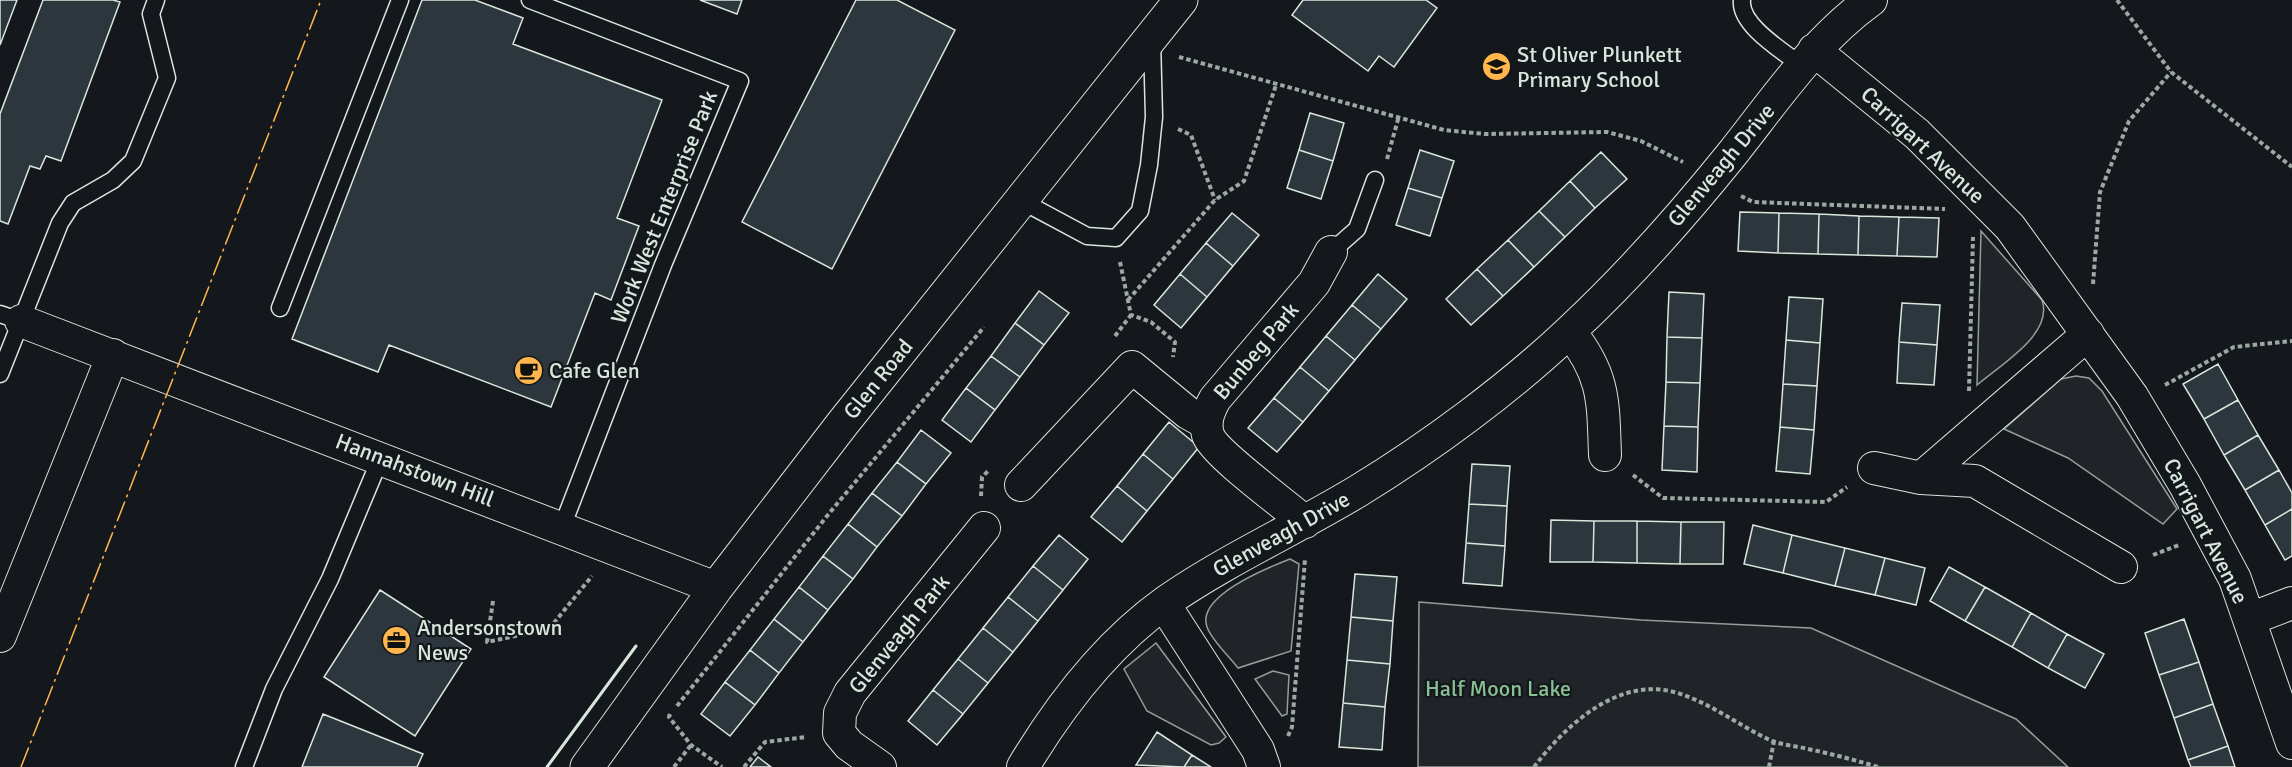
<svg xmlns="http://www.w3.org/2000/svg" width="2292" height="767" font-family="Signika,sans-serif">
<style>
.green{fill:#202428;stroke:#939e99;stroke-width:1.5}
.building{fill:#2c363c;stroke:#d8e6dc;stroke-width:1.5}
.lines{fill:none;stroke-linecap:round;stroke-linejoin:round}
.lane-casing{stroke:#d8e6dc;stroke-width:19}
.street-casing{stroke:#d8e6dc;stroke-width:34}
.primary-casing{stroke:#d8e6dc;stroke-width:35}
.path{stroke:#9da8a2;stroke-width:4;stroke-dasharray:4.5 3;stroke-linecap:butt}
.lane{stroke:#14181c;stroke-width:16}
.street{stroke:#14181c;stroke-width:32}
.primary{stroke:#14181c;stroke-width:33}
.wall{stroke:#d8e6dc;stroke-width:3}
.power{stroke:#ffb74d;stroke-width:1.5;stroke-dasharray:21 4.5 3 4.5;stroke-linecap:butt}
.labels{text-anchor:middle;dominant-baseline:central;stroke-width:4.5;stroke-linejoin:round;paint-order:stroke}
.poi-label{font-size:22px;fill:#d8e6dc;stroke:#14181c;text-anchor:start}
.street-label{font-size:22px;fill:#d8e6dc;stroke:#14181c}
.park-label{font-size:22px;fill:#8ac095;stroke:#14181c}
</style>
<rect width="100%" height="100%" fill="#14181c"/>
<path class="green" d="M 1981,231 L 2042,300 C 2054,334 2000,365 1977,385 Z
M 2076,376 L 2089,378 L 2102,391 L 2177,509 L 2163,524 L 2068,458 L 2004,429 L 2061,379 Z
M 1290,559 L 1299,564 L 1291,651 L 1238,668 C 1229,656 1212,641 1207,627 C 1196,596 1267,568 1290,559 Z
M 1419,602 L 1641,620 L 1811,628 L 2016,719 L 2068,767 L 1418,767 Z
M 1156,643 L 1226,737 L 1219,743 L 1211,745 L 1147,711 L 1124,669 Z
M 1273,671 L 1289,675 L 1287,714 L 1282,716 L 1255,679 Z"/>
<path class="building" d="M 0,0 L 17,0 L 0,45 Z
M 43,0 L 113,0 L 120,2 L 61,161 L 46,156 L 40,169 L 30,166 L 8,224 L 0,221 L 0,114 Z
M 422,0 L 475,0 L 523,18 L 513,44 L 662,100 L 617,218 L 639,226 L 611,300 L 595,293 L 551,407 L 389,345 L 378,372 L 292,339 Z
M 700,0 L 742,0 L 737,14 Z
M 856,0 L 897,0 L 955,30 L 832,269 L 742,222 Z
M 1303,0 L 1426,0 L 1437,8 L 1394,67 L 1379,56 L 1368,71 L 1292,15 Z
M 1310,113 L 1344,123 L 1333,161 L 1299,150 Z
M 1299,150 L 1333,161 L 1321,199 L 1287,188 Z
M 1420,150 L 1454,161 L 1442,198 L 1408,188 Z
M 1601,152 L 1627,179 L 1595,208 L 1570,181 Z
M 1570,181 L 1595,208 L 1565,237 L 1539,211 Z
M 1408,188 L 1442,198 L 1430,236 L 1396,225 Z
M 1539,211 L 1565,237 L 1534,267 L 1508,240 Z
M 1740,212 L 1779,213 L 1778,253 L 1738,251 Z
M 1232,213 L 1259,235 L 1233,266 L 1206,243 Z
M 1779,213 L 1819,214 L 1818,254 L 1778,253 Z
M 1819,214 L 1859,216 L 1858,255 L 1818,254 Z
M 1859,216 L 1899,217 L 1897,256 L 1858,255 Z
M 1899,217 L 1939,218 L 1937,257 L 1897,256 Z
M 1508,240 L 1534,267 L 1503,296 L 1477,269 Z
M 1206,243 L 1233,266 L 1207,297 L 1180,274 Z
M 1477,269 L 1503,296 L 1471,325 L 1446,299 Z
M 1180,274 L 1207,297 L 1181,328 L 1154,305 Z
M 1378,274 L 1407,299 L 1381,329 L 1352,305 Z
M 1039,291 L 1069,313 L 1044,345 L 1015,323 Z
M 1669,292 L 1704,294 L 1702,338 L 1667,337 Z
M 1789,297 L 1823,299 L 1820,343 L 1786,340 Z
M 1902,303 L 1940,305 L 1937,345 L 1899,342 Z
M 1352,305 L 1381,329 L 1355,360 L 1326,336 Z
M 1015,323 L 1044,345 L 1020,377 L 991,356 Z
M 1326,336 L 1355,360 L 1329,391 L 1300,367 Z
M 1667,337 L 1702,338 L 1700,383 L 1666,382 Z
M 1786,340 L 1820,343 L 1817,386 L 1783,384 Z
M 1899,342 L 1937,345 L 1934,385 L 1897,383 Z
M 991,356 L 1020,377 L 995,410 L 966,388 Z
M 2218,364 L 2238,400 L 2204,419 L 2183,384 Z
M 1300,367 L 1329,391 L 1303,422 L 1274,398 Z
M 1666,382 L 1700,383 L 1698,427 L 1664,426 Z
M 1783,384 L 1817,386 L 1814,430 L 1780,427 Z
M 966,388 L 995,410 L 971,442 L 942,420 Z
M 1274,398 L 1303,422 L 1277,452 L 1248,428 Z
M 2238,400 L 2258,435 L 2224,455 L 2204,419 Z
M 1169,422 L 1199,447 L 1173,479 L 1143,454 Z
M 1664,426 L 1698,427 L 1697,472 L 1662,470 Z
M 1780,427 L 1814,430 L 1810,474 L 1776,471 Z
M 921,430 L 951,453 L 926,484 L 897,462 Z
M 2258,435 L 2279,470 L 2245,490 L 2224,455 Z
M 1143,454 L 1173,479 L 1147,511 L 1117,486 Z
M 897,462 L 926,484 L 902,516 L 872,493 Z
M 1472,464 L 1510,466 L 1507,506 L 1469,504 Z
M 2279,470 L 2292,493 L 2292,509 L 2265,525 L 2245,490 Z
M 1117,486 L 1147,511 L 1122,542 L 1091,517 Z
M 872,493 L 902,516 L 877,547 L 848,524 Z
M 1469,504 L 1507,506 L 1505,546 L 1466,543 Z
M 2292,509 L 2292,556 L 2285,560 L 2265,525 Z
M 1551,520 L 1594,521 L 1593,562 L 1550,562 Z
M 1594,521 L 1637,521 L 1637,563 L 1593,562 Z
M 1637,521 L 1681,522 L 1680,564 L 1637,563 Z
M 1681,522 L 1724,522 L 1723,564 L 1680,564 Z
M 848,524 L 877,547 L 853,579 L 823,556 Z
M 1753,525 L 1792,535 L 1783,573 L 1744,564 Z
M 1059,535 L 1088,559 L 1063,590 L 1033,566 Z
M 1792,535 L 1845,548 L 1835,586 L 1783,573 Z
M 1466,543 L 1505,546 L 1502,586 L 1463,583 Z
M 1845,548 L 1885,558 L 1875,595 L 1835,586 Z
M 823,556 L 853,579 L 828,610 L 799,587 Z
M 1885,558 L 1925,568 L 1916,605 L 1875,595 Z
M 1033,566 L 1063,590 L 1038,621 L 1008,597 Z
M 1949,567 L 1985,587 L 1965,621 L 1930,601 Z
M 1355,574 L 1397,577 L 1393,621 L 1351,617 Z
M 799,587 L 828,610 L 803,642 L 774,619 Z
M 1985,587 L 2031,613 L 2012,647 L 1965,621 Z
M 380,590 L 471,649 L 415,736 L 324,677 Z
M 1008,597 L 1038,621 L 1013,652 L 983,628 Z
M 2031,613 L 2067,634 L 2048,668 L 2012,647 Z
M 1351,617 L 1393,621 L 1390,664 L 1347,660 Z
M 774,619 L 803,642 L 779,673 L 750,650 Z
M 2184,619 L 2199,662 L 2159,675 L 2145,633 Z
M 983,628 L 1013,652 L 988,683 L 958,659 Z
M 2067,634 L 2104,654 L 2085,688 L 2048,668 Z
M 750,650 L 779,673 L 755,705 L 725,682 Z
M 958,659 L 988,683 L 963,714 L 933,690 Z
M 1347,660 L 1390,664 L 1385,707 L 1343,703 Z
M 2199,662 L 2213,704 L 2174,718 L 2159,675 Z
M 725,682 L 755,705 L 730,736 L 701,714 Z
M 933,690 L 963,714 L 937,745 L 908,721 Z
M 1343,703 L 1385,707 L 1382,750 L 1339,747 Z
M 2213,704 L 2228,746 L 2188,760 L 2174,718 Z
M 323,714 L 423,754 L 417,767 L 302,767 Z
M 1157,732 L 1192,755 L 1184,767 L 1136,765 Z
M 2228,746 L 2235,767 L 2191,767 L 2188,760 Z
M 1192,755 L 1211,767 L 1184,767 Z
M 758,757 L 771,767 L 750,767 Z"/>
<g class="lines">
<defs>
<path id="lane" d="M 530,0 L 740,81 L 663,265 L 562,527
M 1742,0 C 1739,25 1783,51 1802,66
M 1020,200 L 1087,236 L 1116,238 L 1140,211 L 1149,165 L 1154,117 L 1152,40
M 1331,252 L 1357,229 L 1375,180
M 280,308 L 400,0
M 0,314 L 21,321
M 0,374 L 60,223 L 73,203 L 113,180 L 133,161 L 167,78 L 151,14 L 156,0
M 244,767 L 274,689 L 330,579 L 381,457"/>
<path id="street" d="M 1814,50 L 1917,134 L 2010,227 L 2132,396 L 2185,485 L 2235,579 L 2292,743
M 21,321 L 716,588
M 1570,332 C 1605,376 1603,401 1605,455
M 1874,468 L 1921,478 L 1975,481 L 2121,567
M 1921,478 L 2088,334
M 1021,485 L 1132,367 L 1188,413 L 1206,423
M 1305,522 C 1287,506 1214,453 1208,435 C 1204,421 1209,410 1215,399 L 1314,283 L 1331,252
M 1164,604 L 1258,750 L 1264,767
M 2250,619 L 2292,603
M 0,636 L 113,355
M 880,767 L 849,745 L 839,733 L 840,713 L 850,693 L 984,528
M 1023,767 C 1060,705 1108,643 1167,601 C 1228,559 1295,529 1358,491 C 1430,447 1510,388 1571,330 C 1629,276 1682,216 1732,154 C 1775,100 1814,41 1871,0"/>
<path id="primary" d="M 587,767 L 716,588 L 843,423 L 1181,0"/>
</defs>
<use href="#lane" class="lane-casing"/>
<use href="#street" class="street-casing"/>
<use href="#primary" class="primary-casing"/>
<path class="path" d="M 2117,0 L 2171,72 L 2292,167
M 1179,57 L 1444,130 L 1485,134 L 1607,132 L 1641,141 L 1683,162
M 1178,129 L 1191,135 L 1215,200
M 1387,159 L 1399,116
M 1741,196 L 1753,202 L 1945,209
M 1120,262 L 1131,315 L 1151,322 L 1175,342 L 1173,357
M 2093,284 L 2100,192 L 2129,121 L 2171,72
M 1128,300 L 1215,200 L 1244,181 L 1276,85
M 1115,336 L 1131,315
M 2165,385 L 2234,347 L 2292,341
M 1969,391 L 1973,237
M 1633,475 L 1663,498 L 1826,502 L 1847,487
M 981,496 L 982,477 L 989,470
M 2153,555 L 2179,545
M 493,601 L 487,642 L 549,629 L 592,576
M 677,706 L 827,516 L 984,327
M 670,714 L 669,717 L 691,745 L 722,767
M 1288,736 L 1292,727 L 1305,559
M 674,767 L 691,745
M 744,767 L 765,742 L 806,737
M 1534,767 C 1565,726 1617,677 1674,692 C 1710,702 1739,726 1772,741 C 1783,745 1796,746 1808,749 C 1832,754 1855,760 1878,767
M 1769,767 L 1774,741"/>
<use href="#lane" class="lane"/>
<use href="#street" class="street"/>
<use href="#primary" class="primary"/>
<path class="wall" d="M 547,767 L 636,646"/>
<path class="power" d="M 21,767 L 321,0"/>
</g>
<defs>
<symbol id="school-disc" viewBox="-11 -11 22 22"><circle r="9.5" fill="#ffb74d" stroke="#14181c"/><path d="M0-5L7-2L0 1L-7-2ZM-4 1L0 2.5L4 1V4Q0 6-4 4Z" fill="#111"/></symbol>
<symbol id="cafe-disc" viewBox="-11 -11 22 22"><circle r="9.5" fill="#ffb74d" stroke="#14181c"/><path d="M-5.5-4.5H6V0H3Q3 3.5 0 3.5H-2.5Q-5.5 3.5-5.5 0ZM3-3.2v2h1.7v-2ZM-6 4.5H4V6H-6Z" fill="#111"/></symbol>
<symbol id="office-disc" viewBox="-11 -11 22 22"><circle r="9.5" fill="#ffb74d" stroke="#14181c"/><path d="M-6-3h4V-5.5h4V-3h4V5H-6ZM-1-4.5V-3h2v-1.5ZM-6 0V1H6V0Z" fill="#111"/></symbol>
</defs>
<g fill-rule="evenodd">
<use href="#school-disc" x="1480" y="50" width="33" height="33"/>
<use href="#cafe-disc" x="512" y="354" width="33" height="33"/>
<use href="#office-disc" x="380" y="624" width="33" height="33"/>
</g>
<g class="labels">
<g class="poi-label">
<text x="1517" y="54">St Oliver Plunkett<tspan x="1517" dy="25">Primary School</tspan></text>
<text x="549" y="370">Cafe Glen</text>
<text x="417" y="627">Andersonstown<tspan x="417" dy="25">News</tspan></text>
</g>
<g class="street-label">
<text transform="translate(1923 145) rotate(43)">Carrigart Avenue</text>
<text transform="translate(1721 165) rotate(-50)">Glenveagh Drive</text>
<text transform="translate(664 207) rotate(-68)">Work West Enterprise Park</text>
<text transform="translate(1256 351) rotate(-50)">Bunbeg Park</text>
<text transform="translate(878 379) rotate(-51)">Glen Road</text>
<text transform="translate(415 470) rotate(21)">Hannahstown Hill</text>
<text transform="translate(2206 531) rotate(63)">Carrigart Avenue</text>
<text transform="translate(1281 534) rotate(-29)">Glenveagh Drive</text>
<text transform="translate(899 634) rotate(-51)">Glenveagh Park</text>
</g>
<g class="park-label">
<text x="1498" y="688">Half Moon Lake</text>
</g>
</g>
</svg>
